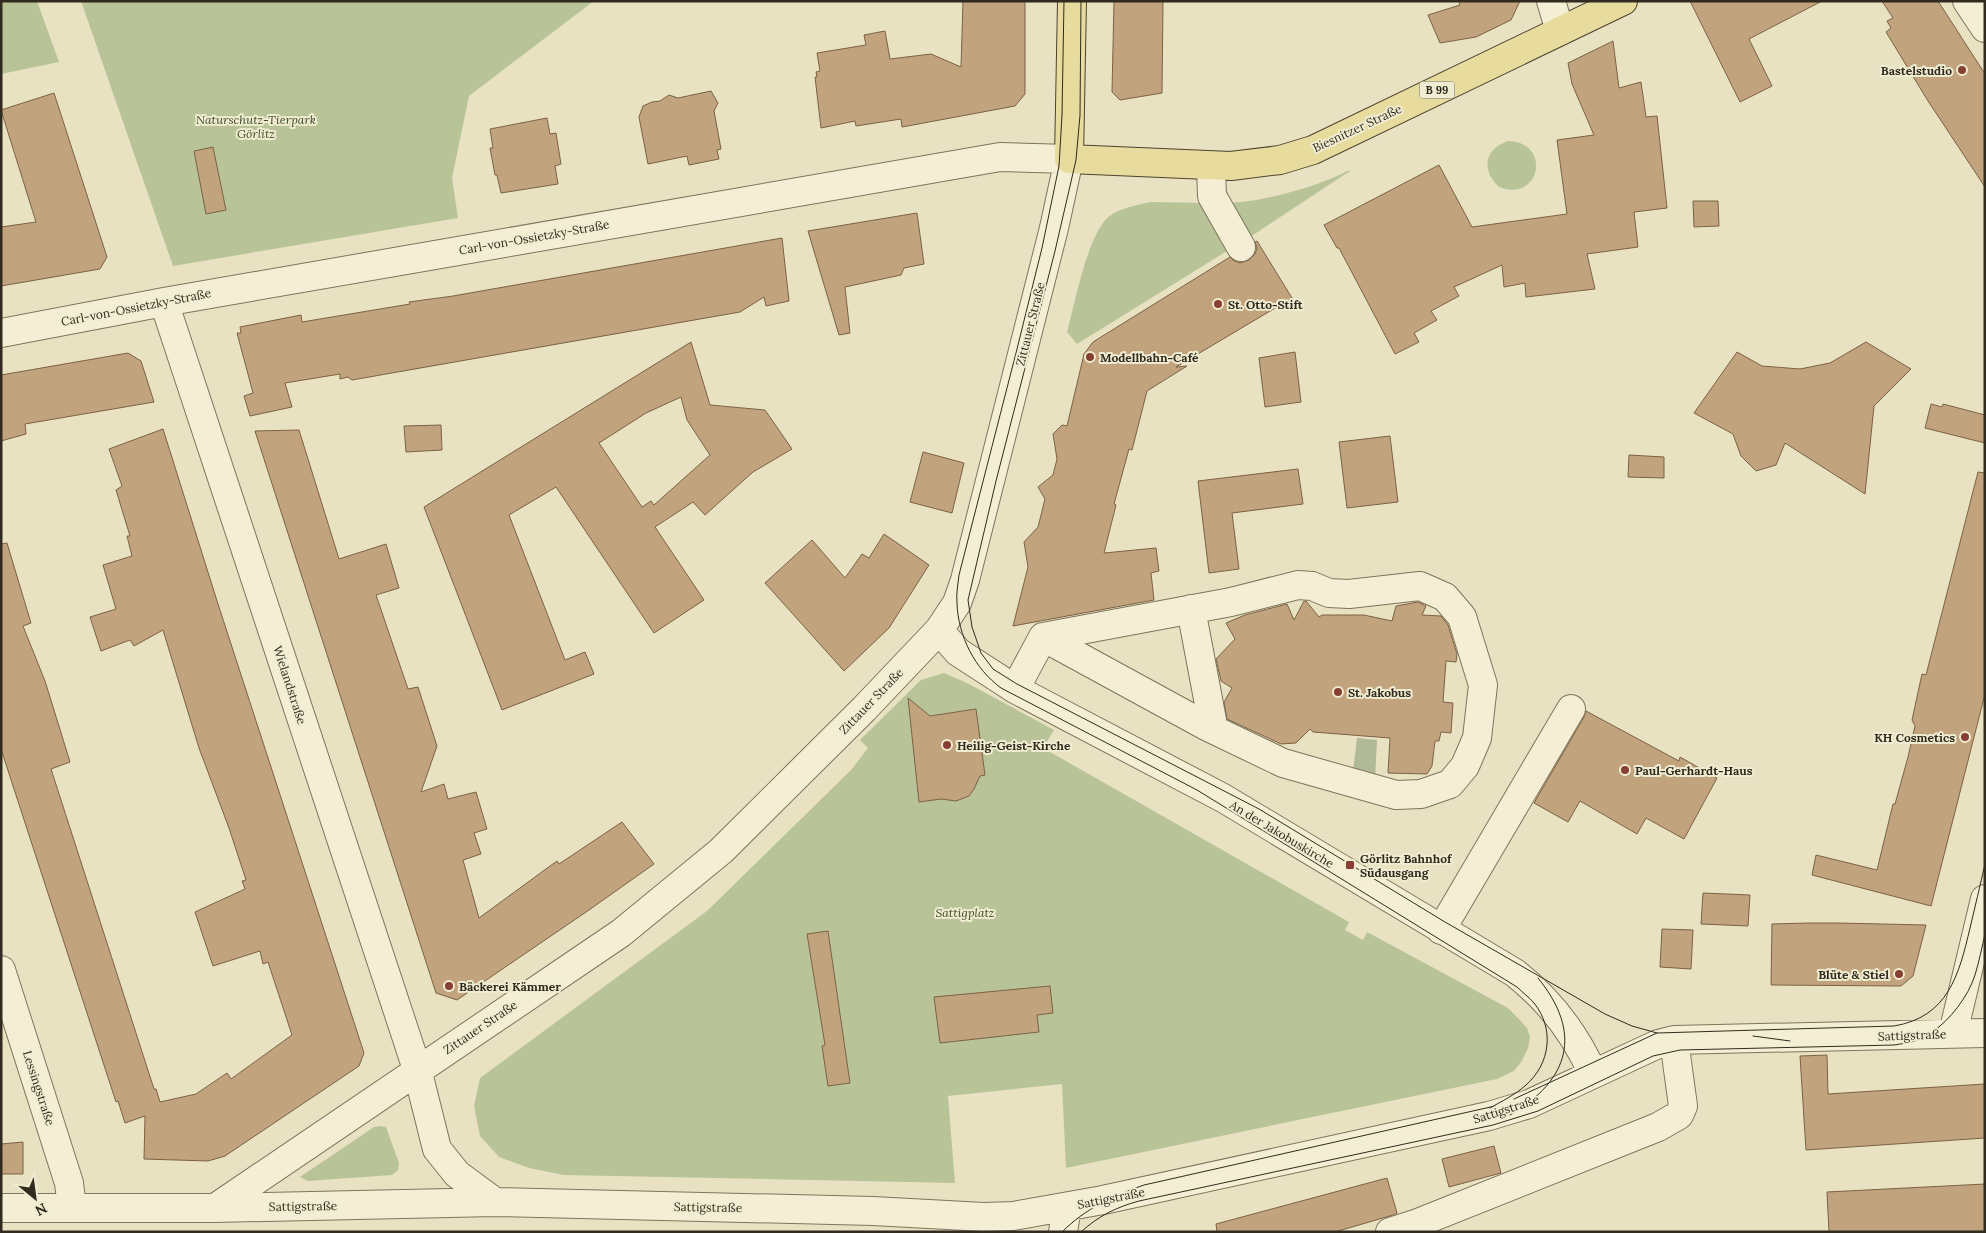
<svg xmlns="http://www.w3.org/2000/svg" width="1986" height="1233" font-family="Lora,serif">
<style>
.green{fill:#b8c498}
.cemetery{fill:#b0ba96}
.building{fill:#c1a37d;stroke:#7b6244;fill-rule:evenodd}
.lines{fill:none;stroke-linecap:round;stroke-linejoin:round}
.minor-casing{stroke:#7f745c;stroke-width:30}
.major-casing{stroke:#4d422f;stroke-width:30}
.minor{stroke:#f4efd4;stroke-width:28}
.major{stroke:#e7db9e;stroke-width:28}
.tram{stroke:#312a1e;stroke-width:1}
.poi-dot{fill:#873f33;stroke:#f0ecd1;stroke-width:2}
.labels{text-anchor:middle;dominant-baseline:central;stroke-width:4;stroke-linejoin:round;paint-order:stroke}
.shield{fill:#f0ecd1;stroke:#6a6454;stroke-width:1}
.shield-label{font-size:11px;font-weight:bold;fill:#312a1e}
.poi-label{font-size:12px;font-weight:bold;fill:#312a1e;stroke:#f0ecd1;text-anchor:start}
.park-label{font-size:12px;font-style:italic;fill:#3d4b27;stroke:#f0ecd1}
.street-label{font-size:12px;fill:#312a1e;stroke:#f0ecd1}
</style>
<rect width="100%" height="100%" fill="#e8e2c2"/>
<path class="green" d="M 1,1 L 37,1 L 59,62 L 1,74 Z
M 81,1 L 594,1 L 469,96 L 452,178 L 458,218 L 173,266 Z
M 1508,141 C 1552,142 1541,203 1499,187 C 1481,170 1484,149 1508,141 Z
M 1349,170 L 1350,171 L 1250,237 L 1229,203 C 1263,202 1320,186 1349,170 Z
M 1151,202 L 1210,203 L 1235,246 L 1077,344 L 1067,332 C 1075,304 1088,230 1111,215 C 1123,207 1138,205 1151,202 Z
M 944,673 L 967,683 L 1054,730 L 1043,748 L 1349,922 L 1345,930 L 1363,940 L 1367,932 L 1508,1008 L 1518,1018 L 1527,1028 L 1530,1037 L 1528,1048 L 1522,1061 L 1514,1071 L 1497,1079 L 1066,1168 L 1062,1084 L 948,1096 L 955,1183 L 564,1175 L 529,1168 L 499,1157 L 480,1136 L 474,1106 L 480,1078 L 707,911 L 852,769 L 868,748 L 860,740 L 921,680 Z
M 381,1126 L 386,1127 L 399,1163 L 398,1170 L 392,1175 L 308,1181 L 300,1177 L 374,1127 Z"/>
<path class="cemetery" d="M 1357,738 L 1377,740 L 1375,781 L 1353,771 Z"/>
<path class="building" d="M 963,1 L 1025,1 L 1025,94 L 1015,106 L 902,127 L 901,119 L 856,126 L 855,121 L 821,128 L 815,77 L 817,77 L 816,72 L 820,71 L 817,53 L 866,45 L 864,35 L 885,31 L 890,59 L 931,54 L 961,67 Z
M 1114,1 L 1163,1 L 1162,93 L 1120,100 L 1112,92 Z
M 1459,1 L 1520,1 L 1511,20 L 1476,37 L 1440,43 L 1428,15 L 1460,5 Z
M 1690,1 L 1822,1 L 1749,39 L 1772,86 L 1740,102 Z
M 1882,1 L 1938,1 L 1985,74 L 1985,187 L 1928,101 L 1886,32 L 1891,28 L 1887,21 L 1893,18 Z
M 1613,41 L 1619,88 L 1641,82 L 1646,117 L 1657,116 L 1667,208 L 1634,212 L 1638,247 L 1587,254 L 1595,289 L 1526,297 L 1525,283 L 1504,287 L 1502,265 L 1454,287 L 1459,296 L 1431,311 L 1437,320 L 1414,333 L 1419,342 L 1395,354 L 1339,248 L 1337,248 L 1324,225 L 1439,165 L 1472,227 L 1567,214 L 1557,140 L 1594,135 L 1572,84 L 1568,63 Z
M 711,91 L 718,103 L 714,111 L 721,149 L 717,150 L 719,159 L 689,165 L 687,156 L 648,164 L 639,117 L 643,106 L 652,102 L 660,101 L 669,95 L 678,98 Z
M 54,93 L 107,257 L 100,269 L 1,286 L 1,227 L 36,222 L 1,110 Z
M 547,118 L 550,134 L 556,133 L 561,164 L 555,166 L 558,184 L 501,193 L 497,175 L 495,175 L 490,148 L 493,148 L 490,129 Z
M 213,147 L 226,210 L 206,214 L 194,151 Z
M 1693,201 L 1718,201 L 1719,226 L 1694,227 Z
M 917,213 L 924,264 L 904,268 L 901,275 L 845,287 L 850,333 L 839,335 L 808,231 Z
M 782,238 L 789,301 L 766,306 L 764,297 L 740,312 L 352,380 L 348,377 L 340,379 L 340,374 L 285,383 L 292,407 L 250,416 L 244,396 L 253,393 L 237,333 L 241,333 L 240,327 L 301,315 L 302,322 L 410,304 L 409,302 L 453,296 Z
M 1257,241 L 1292,298 L 1176,367 L 1187,366 L 1147,391 L 1132,450 L 1129,449 L 1114,504 L 1116,505 L 1104,553 L 1156,548 L 1159,571 L 1151,573 L 1154,600 L 1013,626 L 1028,567 L 1024,542 L 1038,527 L 1045,499 L 1038,487 L 1053,475 L 1057,459 L 1053,434 L 1062,425 L 1067,426 L 1084,354 L 1093,342 L 1230,257 L 1234,261 L 1240,263 L 1249,260 L 1255,254 L 1257,248 L 1255,242 Z
M 691,342 L 710,405 L 765,410 L 792,449 L 753,472 L 705,515 L 693,502 L 655,527 L 704,600 L 654,633 L 556,487 L 509,515 L 565,660 L 585,652 L 594,674 L 502,710 L 424,507 ZM 681,397 L 687,420 L 710,455 L 654,505 L 651,501 L 642,507 L 599,443 L 646,413 Z
M 1866,342 L 1911,369 L 1874,406 L 1865,494 L 1785,443 L 1776,465 L 1756,471 L 1741,456 L 1733,434 L 1694,413 L 1737,352 L 1762,366 L 1800,369 L 1830,363 Z
M 1295,352 L 1301,402 L 1265,407 L 1259,358 Z
M 128,353 L 141,361 L 154,402 L 25,424 L 26,434 L 1,441 L 1,375 Z
M 1931,404 L 1942,407 L 1943,404 L 1985,415 L 1985,443 L 1925,428 Z
M 441,425 L 442,450 L 406,452 L 404,426 Z
M 163,429 L 218,604 L 364,1053 L 359,1066 L 225,1156 L 208,1161 L 144,1159 L 145,1116 L 125,1123 L 118,1101 L 116,1102 L 1,749 L 1,544 L 7,543 L 31,623 L 23,626 L 45,681 L 70,762 L 51,769 L 154,1089 L 156,1089 L 160,1102 L 196,1094 L 227,1073 L 231,1079 L 292,1035 L 268,962 L 263,964 L 260,951 L 213,966 L 195,912 L 245,889 L 242,881 L 246,880 L 229,828 L 199,748 L 163,630 L 134,646 L 130,640 L 101,651 L 90,617 L 116,609 L 103,565 L 132,556 L 127,536 L 130,536 L 116,490 L 122,486 L 109,449 Z
M 299,430 L 339,559 L 386,544 L 399,588 L 376,595 L 408,689 L 418,687 L 437,746 L 421,792 L 444,784 L 448,799 L 476,792 L 487,829 L 474,833 L 481,854 L 463,860 L 479,918 L 550,866 L 557,861 L 559,864 L 622,822 L 654,864 L 589,910 L 457,1000 L 436,993 L 255,431 Z
M 1390,436 L 1398,502 L 1347,508 L 1339,442 Z
M 923,452 L 964,463 L 952,513 L 910,502 Z
M 1629,455 L 1664,457 L 1664,478 L 1628,477 Z
M 1298,469 L 1303,504 L 1232,513 L 1239,569 L 1209,573 L 1198,481 Z
M 1978,472 L 1985,473 L 1985,694 L 1931,906 L 1812,875 L 1816,855 L 1877,870 L 1893,804 L 1895,804 L 1908,757 L 1915,726 L 1912,720 L 1922,674 L 1926,675 Z
M 884,534 L 929,565 L 889,628 L 844,671 L 765,583 L 812,540 L 845,578 L 862,554 L 869,558 Z
M 1304,601 L 1306,601 L 1319,617 L 1322,615 L 1364,615 L 1392,621 L 1396,606 L 1418,602 L 1426,606 L 1422,615 L 1441,616 L 1448,625 L 1457,654 L 1456,662 L 1446,661 L 1443,702 L 1453,703 L 1451,733 L 1441,732 L 1439,741 L 1435,741 L 1432,766 L 1427,774 L 1388,773 L 1390,738 L 1313,732 L 1310,729 L 1296,743 L 1281,744 L 1227,719 L 1224,702 L 1232,688 L 1221,681 L 1216,659 L 1235,639 L 1226,623 L 1245,615 L 1287,604 L 1294,620 Z
M 908,698 L 930,716 L 976,709 L 985,775 L 980,776 L 974,789 L 969,796 L 956,801 L 941,799 L 919,802 Z
M 1586,711 L 1679,761 L 1680,757 L 1717,778 L 1684,839 L 1646,818 L 1637,834 L 1580,801 L 1568,822 L 1534,803 L 1584,717 Z
M 1703,893 L 1750,895 L 1748,926 L 1701,924 Z
M 1808,923 L 1838,923 L 1926,925 L 1913,976 L 1901,986 L 1771,985 L 1772,924 Z
M 1662,929 L 1693,930 L 1691,969 L 1660,967 Z
M 828,931 L 850,1083 L 828,1086 L 822,1046 L 825,1045 L 807,934 Z
M 1050,986 L 1053,1013 L 1037,1015 L 1039,1032 L 940,1043 L 934,997 Z
M 1827,1055 L 1828,1094 L 1985,1084 L 1985,1138 L 1806,1150 L 1800,1056 Z
M 23,1142 L 23,1174 L 1,1174 L 1,1144 Z
M 1494,1146 L 1501,1173 L 1449,1187 L 1442,1159 Z
M 1387,1178 L 1397,1213 L 1393,1215 L 1335,1232 L 1217,1232 L 1216,1224 Z
M 1985,1184 L 1985,1232 L 1829,1232 L 1827,1192 Z"/>
<g class="lines">
<defs>
<path id="minor" d="M 1551,1 L 1560,31
M 1967,1 L 1985,28
M 1211,167 L 1212,196 L 1241,247
M 164,302 L 417,1069 L 437,1149 L 457,1174 L 495,1202
M 1,333 L 164,302 L 1000,157 L 1069,159 L 1054,228 L 965,580 L 957,603 L 939,630 L 864,709 L 721,851 L 621,933 L 215,1208
M 939,630 L 958,652 L 1015,689 L 1223,798 L 1515,973 C 1549,1000 1576,1035 1593,1074
M 1043,637 L 1208,727
M 1015,689 L 1043,637 L 1231,602 L 1298,585 L 1312,586 L 1329,593 L 1349,594 L 1420,586 L 1445,597 L 1462,617 L 1483,685 L 1477,738 L 1465,766 L 1450,784 L 1421,794 L 1396,795 L 1283,763 L 1208,727 L 1212,720 L 1191,609
M 1441,930 L 1571,709
M 1,970 L 69,1183 L 72,1207
M 1953,1033 L 1985,899
M 1,1208 L 215,1208 L 495,1202 L 873,1211 L 984,1217 L 1013,1216 L 1103,1200 L 1489,1116 L 1529,1104 L 1658,1044 L 1674,1040 L 1985,1033
M 1063,1232 L 1067,1207
M 1390,1232 L 1418,1223 L 1658,1127 L 1679,1115 L 1683,1106 L 1674,1040"/>
<path id="major" d="M 1072,1 L 1069,159 L 1231,166 L 1280,160 L 1313,150 L 1623,1"/>
</defs>
<use href="#minor" class="minor-casing"/>
<use href="#major" class="major-casing"/>
<use href="#minor" class="minor"/>
<use href="#major" class="major"/>
<path class="tram" d="M 1064,1 L 1062,115 L 1059,166 L 1042,248 L 1017,349 L 959,575 C 958,584 956,594 957,603 C 958,636 975,669 1001,688 L 1197,790 L 1517,987 C 1523,993 1529,997 1534,1003 C 1555,1029 1550,1064 1526,1085 C 1515,1095 1502,1101 1490,1108
M 1081,1 L 1080,115 L 1076,160 L 1055,251 L 996,481 L 968,600 L 972,627 L 981,653 L 993,669 L 1017,684 L 1259,809 L 1445,922 L 1605,1014 L 1632,1026 L 1657,1033 L 1894,1026 C 1948,1017 1959,975 1970,928 C 1975,907 1980,886 1985,864
M 1753,1036 L 1790,1041
M 1514,1099 L 1657,1033
M 1510,1115 C 1570,1080 1583,1033 1538,978
M 1062,1232 C 1086,1208 1113,1196 1144,1185 L 1495,1106
M 1081,1232 C 1098,1216 1117,1207 1139,1201 L 1493,1125 L 1538,1111 L 1653,1056 L 1680,1050 L 1894,1045 C 1907,1043 1921,1041 1931,1033 C 1950,1020 1968,997 1975,975 C 1979,962 1982,947 1985,934"/>
</g>
<g class="poi-dot">
<circle cx="1962" cy="70" r="5"/>
<circle cx="1218" cy="304" r="5"/>
<circle cx="1090" cy="357" r="5"/>
<circle cx="1338" cy="692" r="5"/>
<circle cx="1965" cy="737" r="5"/>
<circle cx="947" cy="745" r="5"/>
<circle cx="1625" cy="770" r="5"/>
<rect x="1345" y="860" width="10" height="10" rx="2.5"/>
<circle cx="1899" cy="974" r="5"/>
<circle cx="449" cy="986" r="5"/>
</g>
<g class="labels">
<rect class="shield" x="1419.5" y="81.5" width="35" height="17" rx="4"/>
<g class="shield-label">
<text x="1437" y="90">B 99</text>
</g>
<g class="poi-label">
<text x="1952" y="70" text-anchor="end">Bastelstudio</text>
<text x="1228" y="304">St. Otto-Stift</text>
<text x="1100" y="357">Modellbahn-Café</text>
<text x="1348" y="692">St. Jakobus</text>
<text x="1955" y="737" text-anchor="end">KH Cosmetics</text>
<text x="957" y="745">Heilig-Geist-Kirche</text>
<text x="1635" y="770">Paul-Gerhardt-Haus</text>
<text x="1360" y="858">Görlitz Bahnhof<tspan x="1360" dy="14">Südausgang</tspan></text>
<text x="1889" y="974" text-anchor="end">Blüte &amp; Stiel</text>
<text x="459" y="986">Bäckerei Kämmer</text>
</g>
<g class="park-label">
<text x="256" y="119">Naturschutz-Tierpark<tspan x="256" dy="14">Görlitz</tspan></text>
<text x="965" y="912">Sattigplatz</text>
</g>
<g class="street-label">
<text transform="translate(1357 128) rotate(-25)">Biesnitzer Straße</text>
<text transform="translate(534 237) rotate(-10)">Carl-von-Ossietzky-Straße</text>
<text transform="translate(136 307) rotate(-11)">Carl-von-Ossietzky-Straße</text>
<text transform="translate(1030 324) rotate(-76)">Zittauer Straße</text>
<text transform="translate(290 685) rotate(72)">Wielandstraße</text>
<text transform="translate(871 701) rotate(-46)">Zittauer Straße</text>
<text transform="translate(1282 834) rotate(31)">An der Jakobuskirche</text>
<text transform="translate(480 1027) rotate(-34)">Zittauer Straße</text>
<text transform="translate(1912 1035) rotate(-2)">Sattigstraße</text>
<text transform="translate(39 1088) rotate(72)">Lessingstraße</text>
<text transform="translate(1506 1109) rotate(-18)">Sattigstraße</text>
<text transform="translate(1111 1198) rotate(-11)">Sattigstraße</text>
<text transform="translate(303 1206) rotate(-1)">Sattigstraße</text>
<text transform="translate(708 1207) rotate(1)">Sattigstraße</text>
</g>
</g>
<rect width="1986" height="1233" fill="none" stroke="#312a1e" stroke-width="5"/>
<g transform="translate(35 1198) rotate(151)" stroke="#f0ecd1" stroke-width="4" paint-order="stroke">
<path d="M0-4L9 19L0 12L-9 19Z" fill="#312a1e"/>
<text y="-8" font-size="14" font-weight="bold" text-anchor="middle" fill="#312a1e">N</text>
</g>
</svg>
